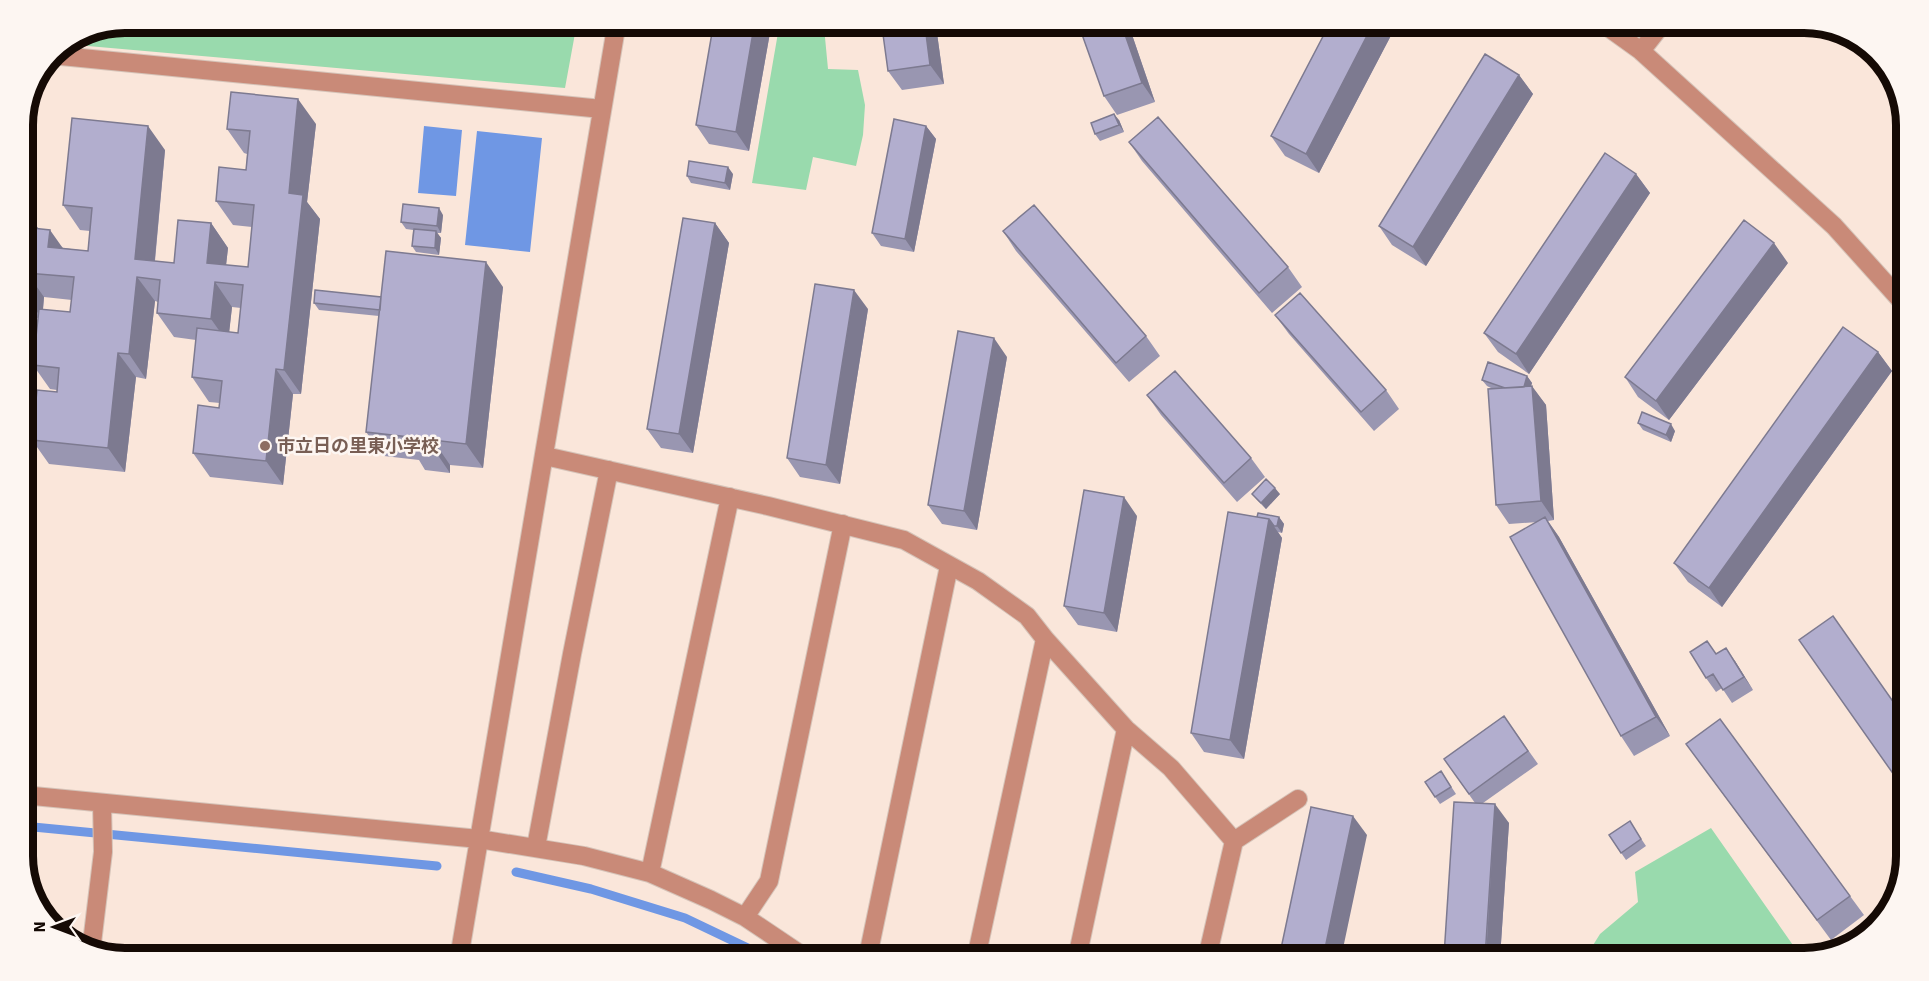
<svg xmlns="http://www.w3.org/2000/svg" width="1929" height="981" font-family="Signika,'Noto Sans JP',sans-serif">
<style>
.green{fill:#99daad}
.water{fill:#6f97e4}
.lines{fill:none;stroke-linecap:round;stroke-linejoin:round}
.stream{stroke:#6f97e4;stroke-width:9}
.minor-casing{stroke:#d5c3b8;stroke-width:20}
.minor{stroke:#c98a78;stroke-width:18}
.wall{fill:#9996b1;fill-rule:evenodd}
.shaded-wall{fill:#7d7a90}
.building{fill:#b2aece;stroke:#7d7a90;stroke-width:1.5}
.education-dot{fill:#8d6e63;stroke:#fdf6f2;stroke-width:2}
.labels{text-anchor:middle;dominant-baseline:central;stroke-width:5;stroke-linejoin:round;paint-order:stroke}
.education-label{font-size:18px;font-weight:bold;fill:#785e54;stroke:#fdf6f2;text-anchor:start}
.rim{fill:none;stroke:#150a05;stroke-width:8}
</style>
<rect width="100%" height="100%" fill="#fae6da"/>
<path class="green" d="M 779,27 L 824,27 L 828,69 L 858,70 L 865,105 L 863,135 L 856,166 L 813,157 L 806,190 L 752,183 Z
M 576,28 L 565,88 L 65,44 L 86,30 Z
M 1711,828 L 1802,958 L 1585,958 L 1600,934 L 1638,902 L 1635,872 Z"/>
<path class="water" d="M 424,126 L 462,130 L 456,196 L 418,193 Z
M 477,131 L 542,138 L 530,252 L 465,245 Z"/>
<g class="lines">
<path class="stream" d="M 23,826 L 437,866
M 516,872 L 591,889 L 685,918 L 750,949 L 762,958"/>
<defs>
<path id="minor" d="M 1602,23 L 1641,51 L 1834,226 L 1906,306
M 1641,51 L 1663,23
M 51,55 L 602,109
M 545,456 L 768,506 L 904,540 L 978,581 L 1027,616 L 1045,639 L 1126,729 L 1171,768 L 1234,841
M 23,795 L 479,839 L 584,856 L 650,873 L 711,900 L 745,917 L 806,958
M 536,847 L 572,654 L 609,470
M 650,873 L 730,497
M 745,917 L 769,881 L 843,524
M 91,951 L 103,852 L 102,803
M 459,958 L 616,28
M 865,958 L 869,951 L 949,566
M 976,958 L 1045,639
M 1077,958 L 1126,729
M 1207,958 L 1234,841 L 1298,799"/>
</defs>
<use href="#minor" class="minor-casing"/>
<use href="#minor" class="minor"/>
</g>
<path class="wall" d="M 1397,24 L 1319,173 L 1285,156 L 1271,136 L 1329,25 Z
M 936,26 L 944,84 L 902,90 L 888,71 Z
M 1079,26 L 1129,26 L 1155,102 L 1117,115 L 1104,96 Z
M 713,27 L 771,27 L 749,151 L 709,144 L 696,125 Z
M 1519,75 L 1533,94 L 1426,266 L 1392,245 L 1379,226 Z
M 1119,120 L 1124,132 L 1100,141 L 1095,134 Z
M 316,124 L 307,202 L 320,219 L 301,394 L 293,394 L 283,485 L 210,477 L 193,453 L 219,408 L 220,403 L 209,402 L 192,377 L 196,340 L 174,337 L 157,313 L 158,302 L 155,301 L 146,379 L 136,377 L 125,472 L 49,464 L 32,440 L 57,390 L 50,389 L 33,365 L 38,318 L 23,317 L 23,207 L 38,228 L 63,248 L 88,251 L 90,231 L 80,230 L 63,205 L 165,150 L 155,261 L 174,263 L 211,223 L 228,248 L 226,265 L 248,267 L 252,227 L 233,225 L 216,201 L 246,170 L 247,154 L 244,153 L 227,129 ZM 44,297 L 72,300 L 70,312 L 43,310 ZM 232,307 L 241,308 L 238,333 L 229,332 Z
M 926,126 L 936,139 L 914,252 L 881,246 L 872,233 Z
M 1129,142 L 1288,267 L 1302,287 L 1272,313 L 1142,161 Z
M 733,174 L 730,190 L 691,183 L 687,176 Z
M 1636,174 L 1650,193 L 1529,374 L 1498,352 L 1484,333 Z
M 443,215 L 441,233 L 437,233 L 441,238 L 439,255 L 416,252 L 412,246 L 413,230 L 406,229 L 401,222 Z
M 715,223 L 729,243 L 693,453 L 661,448 L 647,429 Z
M 1003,231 L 1146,336 L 1160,356 L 1129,382 L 1016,251 Z
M 1788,263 L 1669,420 L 1638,397 L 1625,377 Z
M 503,287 L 483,468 L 450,465 L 450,473 L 425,470 L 419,460 L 384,456 L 366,432 L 379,316 L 319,310 L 314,303 Z
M 868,309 L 840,484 L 800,477 L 787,458 Z
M 1275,315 L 1386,390 L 1399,409 L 1374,431 L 1289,334 Z
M 1878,352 L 1892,371 L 1722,607 L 1688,582 L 1674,563 Z
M 1007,357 L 977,530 L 942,524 L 928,505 Z
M 1527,376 L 1532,383 L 1531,386 L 1546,405 L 1554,520 L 1548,521 L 1559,537 L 1670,736 L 1634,756 L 1621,736 L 1538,522 L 1509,524 L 1496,505 L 1493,389 L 1487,386 L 1482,380 Z
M 1147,395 L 1251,458 L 1265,477 L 1237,502 L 1161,415 Z
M 1638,423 L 1675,431 L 1671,442 L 1643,430 Z
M 23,454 L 31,455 L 36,462 L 32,490 L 23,488 Z
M 1252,494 L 1280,494 L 1266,509 L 1257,500 Z
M 1137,516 L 1117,632 L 1078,625 L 1064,606 Z
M 1257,517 L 1279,517 L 1284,524 L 1282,533 L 1278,532 L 1282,538 L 1244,759 L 1204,752 L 1191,733 Z
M 1707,641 L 1716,654 L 1735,661 L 1753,690 L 1732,703 L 1722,688 L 1716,692 L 1706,678 Z
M 1504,716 L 1538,764 L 1483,803 L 1509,823 L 1500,958 L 1446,958 L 1444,956 L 1475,803 L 1444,759 Z
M 1686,744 L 1850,896 L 1864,915 L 1831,940 Z
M 1441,771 L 1456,794 L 1440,804 L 1425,782 Z
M 1630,822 L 1646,846 L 1626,860 L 1609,835 Z"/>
<path class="shaded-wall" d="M 1373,24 L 1397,24 L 1319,173 L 1306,154 Z
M 925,26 L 936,26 L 944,84 L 930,65 Z
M 1122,26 L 1129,26 L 1155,102 L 1142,83 Z
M 754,27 L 771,27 L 749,151 L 736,132 Z
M 1519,75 L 1533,94 L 1426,266 L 1413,247 Z
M 298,99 L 316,124 L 307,202 L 320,219 L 301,394 L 284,370 L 289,193 Z
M 1114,114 L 1119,120 L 1124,132 L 1119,125 Z
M 148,126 L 165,150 L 153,279 L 135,259 Z
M 926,126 L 936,139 L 914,252 L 905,239 Z
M 728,167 L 733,174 L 730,190 L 725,183 Z
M 1636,174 L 1650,193 L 1529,374 L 1516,354 Z
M 23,207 L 39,230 L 23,231 Z
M 439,208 L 443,215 L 441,233 L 437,226 Z
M 211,223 L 228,248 L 224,283 L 207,263 Z
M 715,223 L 729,243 L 693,453 L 679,434 Z
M 50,230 L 67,254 L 48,247 Z
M 436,231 L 441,238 L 439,255 L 435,248 Z
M 1774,243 L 1788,263 L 1669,420 L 1656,401 Z
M 486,262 L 503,287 L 483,468 L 466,444 Z
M 27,273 L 44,297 L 42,319 L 25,294 Z
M 137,277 L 155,301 L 146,379 L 129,354 Z
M 215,282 L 232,307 L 228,343 L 211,319 Z
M 854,290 L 868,309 L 840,484 L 826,465 Z
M 994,338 L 1007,357 L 977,530 L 964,511 Z
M 1878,352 L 1892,371 L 1722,607 L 1709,588 Z
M 118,353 L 136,377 L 125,472 L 108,448 Z
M 276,369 L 293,394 L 283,485 L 266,461 Z
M 1527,376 L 1532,383 L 1526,400 L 1521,393 Z
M 1532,386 L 1546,405 L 1554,520 L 1541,501 Z
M 1671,424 L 1675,431 L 1671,442 L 1666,435 Z
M 433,440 L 450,465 L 450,473 L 433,448 Z
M 31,455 L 36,462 L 32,490 L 28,483 Z
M 1275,488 L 1280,494 L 1266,509 L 1261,503 Z
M 1124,497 L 1137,516 L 1117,632 L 1104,613 Z
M 1279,517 L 1284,524 L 1282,533 L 1277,526 Z
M 1545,517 L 1559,537 L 1670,736 L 1656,717 Z
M 1269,519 L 1282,538 L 1244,759 L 1230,740 Z
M 1726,648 L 1735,661 L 1753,690 L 1744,677 Z
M 1495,804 L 1509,823 L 1500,958 L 1486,958 Z
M 1353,816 L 1367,835 L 1341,958 L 1323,958 Z"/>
<path class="building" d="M 1373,24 L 1306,154 L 1271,136 L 1329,25 Z
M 925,26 L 930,65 L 888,71 L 882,27 Z
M 1079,26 L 1122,26 L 1142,83 L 1104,96 Z
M 713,27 L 754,27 L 736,132 L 696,125 Z
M 1485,54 L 1519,75 L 1413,247 L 1379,226 Z
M 231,92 L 298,99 L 289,193 L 303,195 L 284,370 L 276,369 L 266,461 L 193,453 L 198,405 L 219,408 L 222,381 L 192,377 L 197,328 L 238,333 L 243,285 L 215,282 L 211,319 L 157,313 L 160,280 L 137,277 L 129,354 L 118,353 L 108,448 L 32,440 L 37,390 L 57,392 L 59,368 L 33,365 L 39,309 L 70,312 L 74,277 L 27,273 L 25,294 L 23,294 L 23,227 L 50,230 L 48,247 L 88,251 L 92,208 L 63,205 L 72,118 L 148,126 L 135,259 L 174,263 L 178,220 L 211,223 L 207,263 L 248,267 L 254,205 L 216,201 L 219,167 L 246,170 L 250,131 L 227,129 Z
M 1114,114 L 1119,125 L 1095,134 L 1091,123 Z
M 1158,117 L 1288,267 L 1259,293 L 1129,142 Z
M 894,119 L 926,126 L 905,239 L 872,233 Z
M 1605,153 L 1636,174 L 1516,354 L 1484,333 Z
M 689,161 L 728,167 L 725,183 L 687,176 Z
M 403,204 L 439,208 L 437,226 L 401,222 Z
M 1034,205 L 1146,336 L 1116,363 L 1003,231 Z
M 683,218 L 715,223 L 679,434 L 647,429 Z
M 1744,220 L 1774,243 L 1656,401 L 1625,377 Z
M 414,229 L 436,231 L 435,248 L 412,246 Z
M 386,251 L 486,262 L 466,444 L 433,440 L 433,448 L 408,445 L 409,437 L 366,432 Z
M 815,284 L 854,290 L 826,465 L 787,458 Z
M 315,290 L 381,297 L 380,310 L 314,303 Z
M 1300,293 L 1386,390 L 1361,412 L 1275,315 Z
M 1843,327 L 1878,352 L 1709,588 L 1674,563 Z
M 958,331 L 994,338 L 964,511 L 928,505 Z
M 1488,362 L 1527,376 L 1524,387 L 1505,388 L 1482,380 Z
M 1175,371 L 1251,458 L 1224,483 L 1147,395 Z
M 1532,386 L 1541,501 L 1496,505 L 1488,389 Z
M 1642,412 L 1671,424 L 1666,435 L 1638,423 Z
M 23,454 L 31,455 L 28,483 L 23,482 Z
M 1266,479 L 1275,488 L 1261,503 L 1252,494 Z
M 1084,490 L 1124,497 L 1104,613 L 1064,606 Z
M 1906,503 L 1906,531 L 1893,512 Z
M 1228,512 L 1269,519 L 1230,740 L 1191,733 Z
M 1258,513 L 1279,517 L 1277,526 L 1274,526 L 1269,519 L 1257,517 Z
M 1545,517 L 1656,717 L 1621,736 L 1510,537 Z
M 1833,616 L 1906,720 L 1906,792 L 1799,640 Z
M 1707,641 L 1716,654 L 1726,648 L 1744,677 L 1723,690 L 1713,674 L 1706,678 L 1690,652 Z
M 1504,716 L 1528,751 L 1469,794 L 1444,759 Z
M 1720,719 L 1850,896 L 1817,920 L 1686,744 Z
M 1441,771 L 1451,787 L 1435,797 L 1425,782 Z
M 1454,802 L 1495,804 L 1485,958 L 1444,956 Z
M 1311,807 L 1353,816 L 1323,958 L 1279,958 Z
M 1630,821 L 1641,839 L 1621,853 L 1609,835 Z"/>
<circle class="education-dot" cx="265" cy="446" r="6"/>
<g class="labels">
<g class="education-label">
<text x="277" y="446">市立日の里東小学校</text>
</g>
</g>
<path d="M0 0H1929V981H0ZM125 33H1804A92 92 0 0 1 1896 125V856A92 92 0 0 1 1804 948H125A92 92 0 0 1 33 856V125A92 92 0 0 1 125 33Z" fill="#fdf6f2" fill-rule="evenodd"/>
<path class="rim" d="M125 33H1804A92 92 0 0 1 1896 125V856A92 92 0 0 1 1804 948H125A92 92 0 0 1 33 856V125A92 92 0 0 1 125 33Z"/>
<g transform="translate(54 927) rotate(270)" stroke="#fdf6f2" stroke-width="4.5" paint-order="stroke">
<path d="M0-4.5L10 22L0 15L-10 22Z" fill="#150a05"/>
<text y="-9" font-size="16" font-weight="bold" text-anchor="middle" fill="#150a05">N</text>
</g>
</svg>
